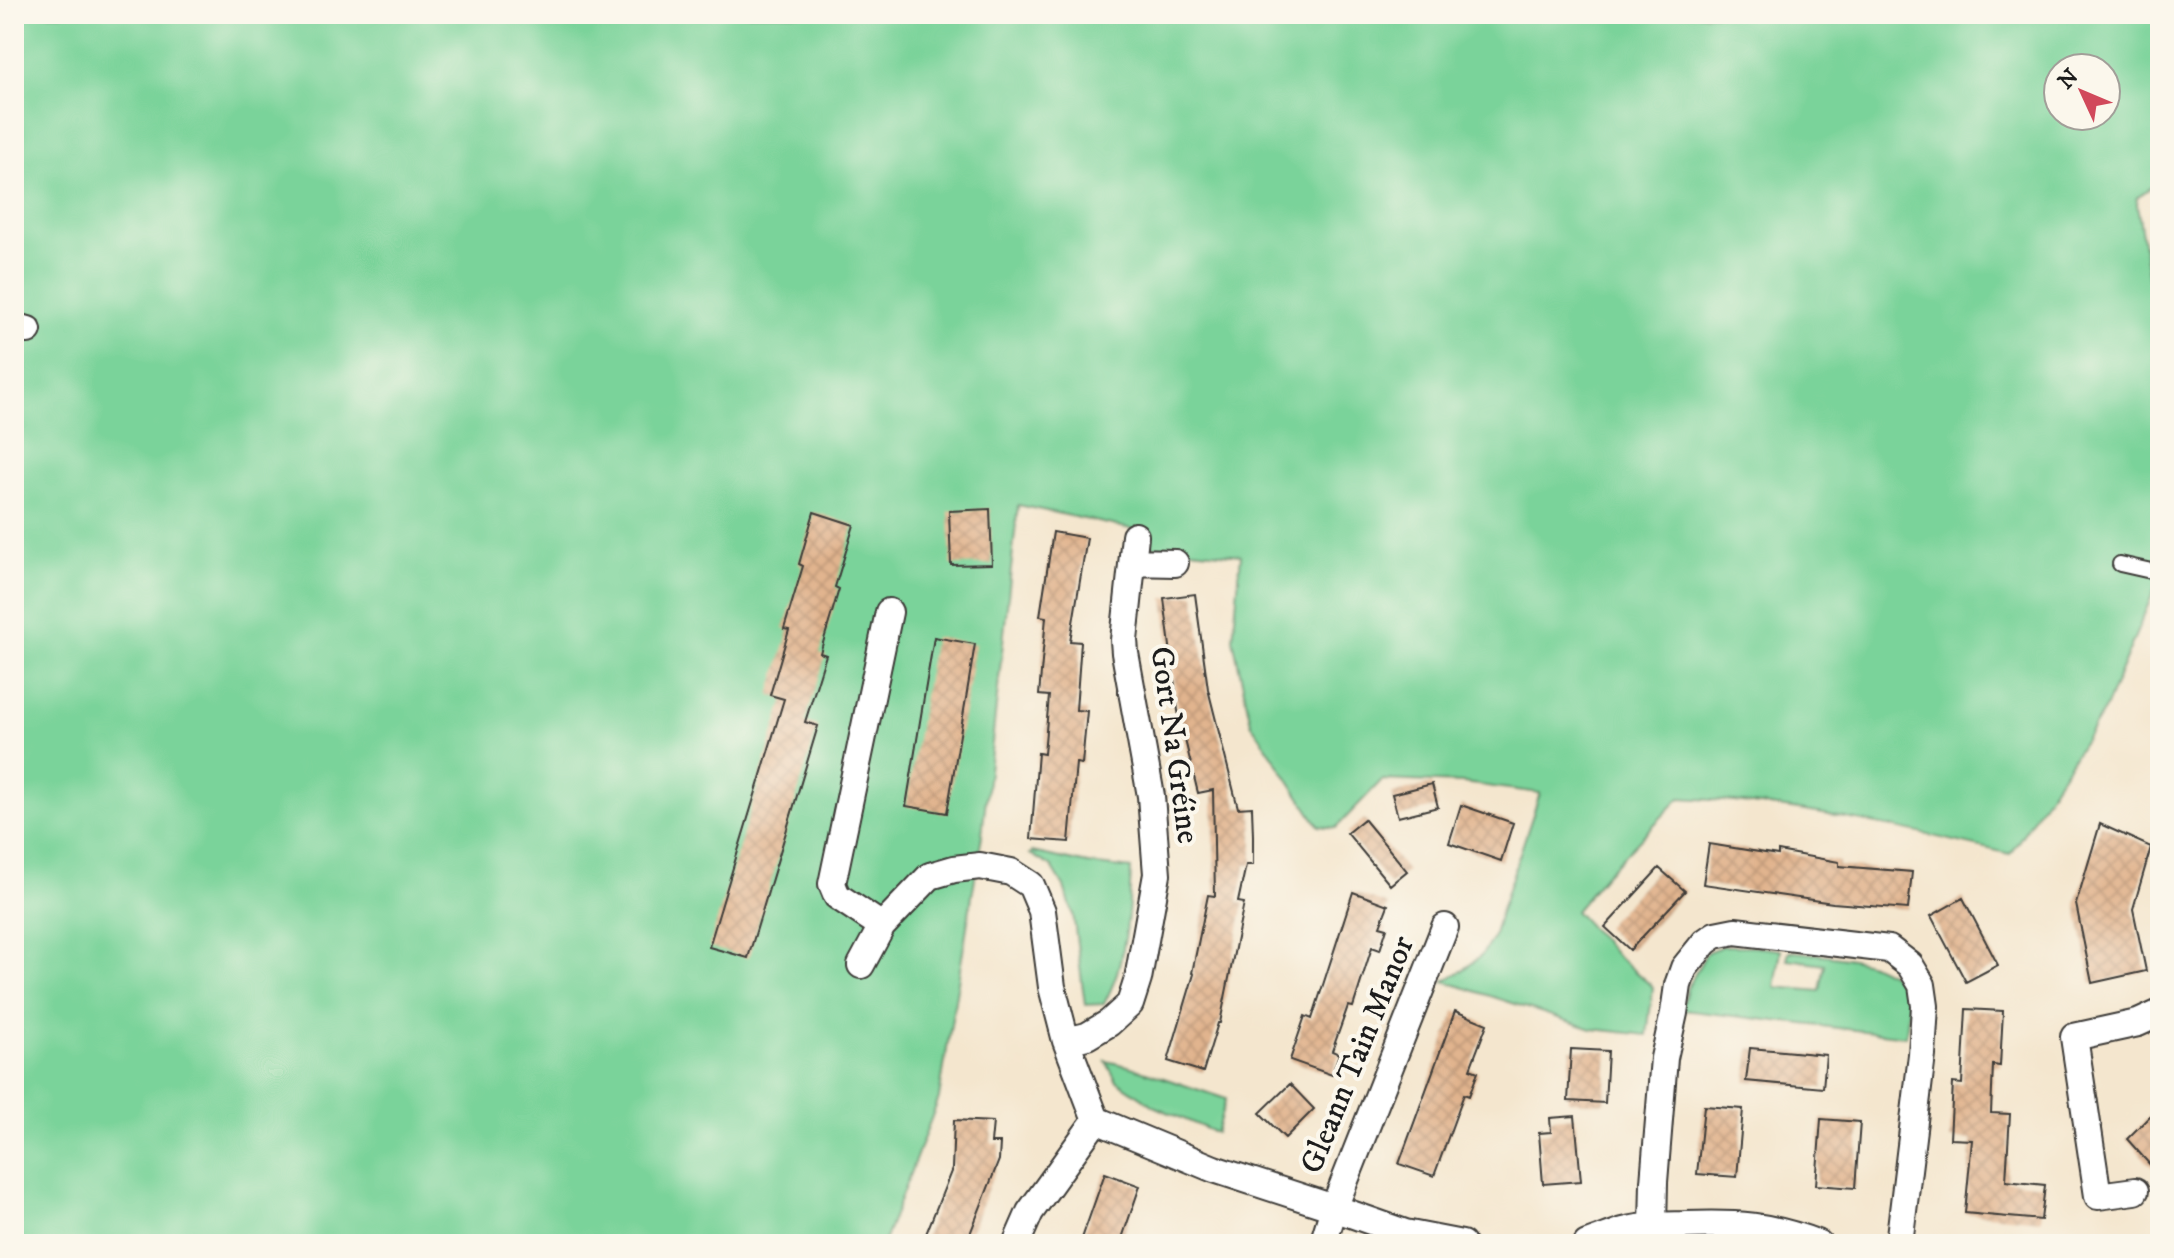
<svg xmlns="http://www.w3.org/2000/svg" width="2174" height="1258" font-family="'IM FELL DW Pica',serif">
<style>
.green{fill:#7ad39a;stroke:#4b785b;stroke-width:2;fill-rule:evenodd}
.building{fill:url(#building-cross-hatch)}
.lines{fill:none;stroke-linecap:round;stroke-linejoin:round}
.lane-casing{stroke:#3c3a37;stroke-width:18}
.street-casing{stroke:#3c3a37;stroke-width:30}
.lane{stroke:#fff;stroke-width:14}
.street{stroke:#fff;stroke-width:26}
.labels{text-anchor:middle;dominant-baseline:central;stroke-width:8;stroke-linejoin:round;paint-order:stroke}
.street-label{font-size:32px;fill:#1c1c1c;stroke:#fbf7ec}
</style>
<defs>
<pattern id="building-cross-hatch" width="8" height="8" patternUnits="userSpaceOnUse" patternTransform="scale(2)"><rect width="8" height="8" fill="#e1b48e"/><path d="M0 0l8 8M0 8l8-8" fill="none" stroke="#c09a7a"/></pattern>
</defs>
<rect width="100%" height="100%" fill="#fbf7ec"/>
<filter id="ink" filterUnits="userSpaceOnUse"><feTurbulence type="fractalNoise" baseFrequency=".0125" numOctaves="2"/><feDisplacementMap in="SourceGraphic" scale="16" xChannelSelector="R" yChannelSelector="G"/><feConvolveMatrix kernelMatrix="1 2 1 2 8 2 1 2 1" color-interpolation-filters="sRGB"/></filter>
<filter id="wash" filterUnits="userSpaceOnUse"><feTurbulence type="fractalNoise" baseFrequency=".006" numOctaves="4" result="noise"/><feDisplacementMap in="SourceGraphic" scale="32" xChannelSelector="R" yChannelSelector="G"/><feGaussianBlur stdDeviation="1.8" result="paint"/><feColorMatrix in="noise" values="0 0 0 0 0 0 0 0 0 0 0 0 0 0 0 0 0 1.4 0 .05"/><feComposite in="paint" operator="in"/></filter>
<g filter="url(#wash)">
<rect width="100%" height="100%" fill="#f4e6ce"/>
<path class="green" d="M 14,14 L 2160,14 L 2160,181 L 2136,198 L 2160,348 L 2160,576 L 2105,709 L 2010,854 C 1902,828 1791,803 1680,798 L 1605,875 L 1575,911 L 1617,956 L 1653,987 L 1647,1035 L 1592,1029 L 1444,981 L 1463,970 L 1481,956 L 1493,938 L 1500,913 L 1540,793 L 1463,783 L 1382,780 L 1336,828 L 1319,826 L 1251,723 L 1233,639 L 1241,555 L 1151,546 L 1136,530 L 1018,505 L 982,835 L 939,1098 L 883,1244 L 14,1244 ZM 2058,68 L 2106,68 L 2106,116 L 2058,116 Z
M 1032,852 L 1088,864 L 1131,869 C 1129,915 1126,963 1104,1004 L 1085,1005 L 1073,913 L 1064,887 L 1052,867 L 1030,854 Z
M 1723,946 L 1750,946 L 1781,950 L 1775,987 L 1820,991 L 1825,964 L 1787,959 L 1789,951 C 1824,956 1896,955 1907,997 C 1910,1009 1907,1024 1906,1036 L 1682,1010 L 1687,988 L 1707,952 Z
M 1106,1061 L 1128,1066 L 1226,1099 L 1216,1133 L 1156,1107 L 1116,1080 Z"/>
<g id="blocks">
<path class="building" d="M 990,509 L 992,564 L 951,565 L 949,511 Z
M 814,512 L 854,525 L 835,587 L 839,589 L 820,653 L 826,655 L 805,722 L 818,726 L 748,958 L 709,947 L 784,699 L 770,695 L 789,630 L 784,629 L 803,566 L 799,564 Z
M 1053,532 L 1087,538 L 1070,641 L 1081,642 L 1076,710 L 1087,711 L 1082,764 L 1076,763 L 1069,842 L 1031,839 L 1038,753 L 1044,754 L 1049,696 L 1039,695 L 1046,617 L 1040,616 Z
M 1195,594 L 1208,689 L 1238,808 L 1252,807 L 1253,836 L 1253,865 L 1246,865 L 1238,902 L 1244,903 L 1220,1023 L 1218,1023 L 1203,1072 L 1168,1061 L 1194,974 L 1192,973 L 1208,895 L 1215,896 L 1213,790 L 1198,793 L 1178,711 L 1164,598 Z
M 934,637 L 975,644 L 947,813 L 906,806 Z
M 1432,784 L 1438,807 L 1398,817 L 1392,794 Z
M 1461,805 L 1513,823 L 1501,861 L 1449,843 Z
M 1364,819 L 1407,871 L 1390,885 L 1347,833 Z
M 2100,824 L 2151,847 L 2133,909 L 2146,971 L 2092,983 L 2076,904 Z
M 1709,844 L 1778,855 L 1778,851 L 1839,862 L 1839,866 L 1912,872 L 1908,909 L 1833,903 L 1703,884 Z
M 1659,868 L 1685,891 L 1630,950 L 1605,927 Z
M 1353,892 L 1388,905 L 1380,926 L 1387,928 L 1380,950 L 1372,947 L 1353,1007 L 1348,1006 L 1332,1051 L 1339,1054 L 1332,1075 L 1290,1060 L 1305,1016 L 1312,1019 Z
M 1963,898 L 1998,965 L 1966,982 L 1931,916 Z
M 1966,1009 L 2003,1011 L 2000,1066 L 1993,1065 L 1991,1113 L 2010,1114 L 2006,1181 L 2045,1185 L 2041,1220 L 1965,1213 L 1972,1140 L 1950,1139 L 1953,1083 L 1962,1084 Z
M 1455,1011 L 1487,1024 L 1470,1069 L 1478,1072 L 1469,1096 L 1464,1094 L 1434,1176 L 1399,1164 Z
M 1750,1048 L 1826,1055 L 1823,1088 L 1746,1081 Z
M 1571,1049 L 1608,1051 L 1605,1103 L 1568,1101 Z
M 1290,1084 L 1314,1109 L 1285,1138 L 1260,1113 Z
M 1704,1106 L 1743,1109 L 1737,1177 L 1697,1174 Z
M 2160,1106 L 2160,1176 L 2127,1139 Z
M 1575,1116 L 1581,1181 L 1543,1184 L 1539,1133 L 1551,1132 L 1550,1118 Z
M 1821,1119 L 1860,1122 L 1855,1188 L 1816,1185 Z
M 954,1120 L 993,1122 L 991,1143 L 1000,1143 L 999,1160 L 966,1244 L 922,1244 L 952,1169 Z
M 1105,1173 L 1140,1186 L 1120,1244 L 1080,1244 Z"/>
</g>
</g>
<g filter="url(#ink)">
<use href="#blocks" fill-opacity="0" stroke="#3c3a37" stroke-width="2"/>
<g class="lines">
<defs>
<path id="lane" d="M 2120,564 L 2160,573"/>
<path id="street" d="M 14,326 L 28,330
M 1133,562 L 1175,563
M 882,926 L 837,896 L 832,884 L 889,612
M 861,965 L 882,926 L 930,876 L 954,869 L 980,866 L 1011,872 L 1031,885 L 1042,911 L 1052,987 L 1066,1041 L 1096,1120 L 1214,1169 L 1334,1208 L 1405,1233 L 1462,1244
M 1066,1041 L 1087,1036 L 1109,1023 L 1130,1004 L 1138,979 L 1157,874 L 1151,796 L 1125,653 L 1124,640 L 1135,536
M 2135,1191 L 2098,1196 L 2074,1037 L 2138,1023 L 2160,1013
M 1653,1226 L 1654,1182 L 1664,1058 L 1674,1013 L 1678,985 L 1684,968 L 1705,942 L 1715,935 L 1735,931 L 1889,949 L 1910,965 L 1922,985 L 1925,1006 L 1922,1055 L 1899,1244
M 1016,1244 L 1030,1212 L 1096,1120
M 1323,1244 L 1334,1208 L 1445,927
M 1587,1244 C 1599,1240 1611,1235 1623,1231 C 1643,1226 1664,1225 1685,1225 C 1736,1223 1771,1225 1819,1244"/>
</defs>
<use href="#lane" class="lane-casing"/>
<use href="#street" class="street-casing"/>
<use href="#lane" class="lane"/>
<use href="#street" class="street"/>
</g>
</g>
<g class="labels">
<g class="street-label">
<text transform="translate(1174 745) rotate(82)">Gort Na Gréine</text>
<text transform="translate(1358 1055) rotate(-68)">Gleann Tain Manor</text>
</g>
</g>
<rect width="2174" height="1258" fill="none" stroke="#fbf7ec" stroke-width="48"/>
<g transform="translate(2082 92) rotate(314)"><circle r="38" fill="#fbf7ec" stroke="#a29f99" stroke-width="2"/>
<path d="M0-6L14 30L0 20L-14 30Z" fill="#d1495b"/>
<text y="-12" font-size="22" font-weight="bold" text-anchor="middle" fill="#1c1c1c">N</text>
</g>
</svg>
